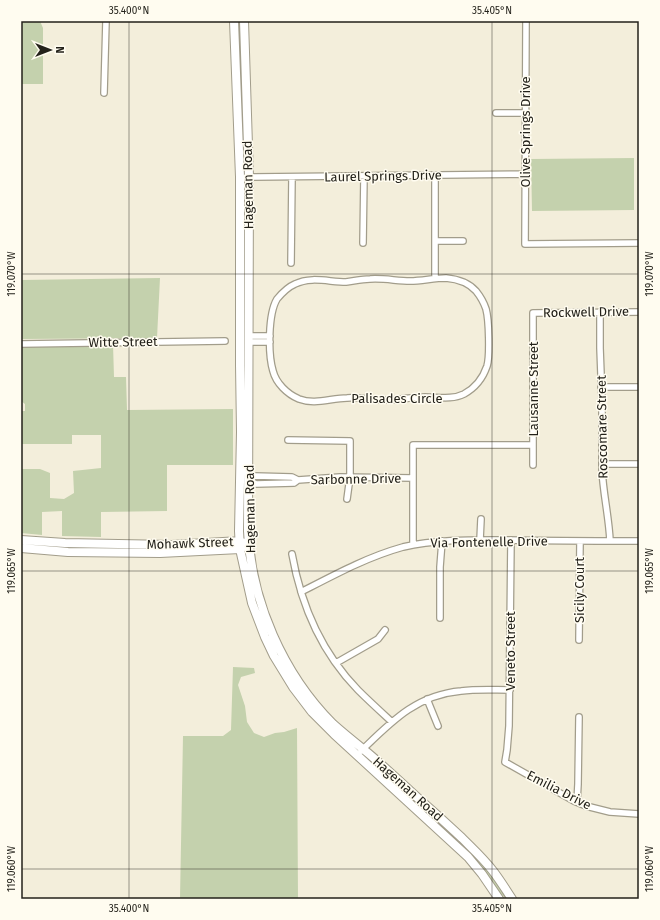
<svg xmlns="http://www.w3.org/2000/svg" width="660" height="920" font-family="'Fira Sans',sans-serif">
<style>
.green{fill:#c4d1ad}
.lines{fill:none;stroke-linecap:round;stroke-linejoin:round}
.street-casing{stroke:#a29d8b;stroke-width:8}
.secondary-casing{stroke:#a29d8b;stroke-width:10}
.street{stroke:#fff;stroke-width:5.5}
.secondary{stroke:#fff;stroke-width:8}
.ticks{fill:none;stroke:#23211a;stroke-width:1;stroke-opacity:0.45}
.labels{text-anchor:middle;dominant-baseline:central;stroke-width:3;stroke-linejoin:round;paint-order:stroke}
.street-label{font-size:13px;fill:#23211a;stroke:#fffcf0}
.neatline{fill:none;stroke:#23211a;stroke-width:1.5}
.ticks-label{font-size:10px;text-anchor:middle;fill:#23211a}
</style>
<rect width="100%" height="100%" fill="#f3eedb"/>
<path class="green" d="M 21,21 L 40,21 L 43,28 L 43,84 L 21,84 Z
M 634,158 L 634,210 L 532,211 L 531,159 Z
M 160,278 L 157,338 L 21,339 L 21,280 Z
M 113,344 L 114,377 L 126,377 L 127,410 L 233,409 L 233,465 L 167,465 L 167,511 L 101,512 L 101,537 L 62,536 L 62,511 L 42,512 L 42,535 L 21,533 L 21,469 L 40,469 L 50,473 L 50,498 L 64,499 L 74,493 L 73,471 L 101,468 L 101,435 L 72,435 L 72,444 L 21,444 L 21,411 L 25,411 L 25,404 L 21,401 L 21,346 Z
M 233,667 L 254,668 L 255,673 L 241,677 L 238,685 L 245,706 L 247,722 L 254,733 L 264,737 L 275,733 L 284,732 L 297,728 L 298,899 L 180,899 L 183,736 L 223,736 L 231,730 Z
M 370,761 L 466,846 L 493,876 L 509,899 L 506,899 L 499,892 L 488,875 L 475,860 L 460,844 L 369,762 Z"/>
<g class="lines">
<defs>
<path id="street" d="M 526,21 L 525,244 L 639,243
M 104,93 L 106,21
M 496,113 L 526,113
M 246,177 L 525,174
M 435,241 L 463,241
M 363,243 L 364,176
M 291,263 L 292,177
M 435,275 L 435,175
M 446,278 C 457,279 468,282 476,291 C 480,296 484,303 486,309 C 489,320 490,356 487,366 C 483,378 475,388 464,394 C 452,400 438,397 425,397 C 410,397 395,401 380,400 C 369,400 358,397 347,398 C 331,398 315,405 299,399 C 287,394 276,383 273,371 C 268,354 268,314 277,299 C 282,293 288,287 295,284 C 311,276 329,282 346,282 C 354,281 362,279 370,279 C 384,278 397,281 410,281 C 422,281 434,278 446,278 Z
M 600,312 L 600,348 L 602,401 L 602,469 C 603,493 609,517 610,541
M 249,336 L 270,336
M 249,342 L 270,342
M 21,344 L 225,341
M 601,387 L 639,387
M 288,440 L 350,441 L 350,477 L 347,499
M 602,464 L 639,464
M 533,465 L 533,313 L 639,312
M 249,480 L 256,484 L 294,483 L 298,480 L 340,477 L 413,478
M 249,480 L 255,476 L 292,477 L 298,480
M 480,540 L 481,519
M 511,540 L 509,726 L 507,750 L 505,762 L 574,801 L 586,806 L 610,812 L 639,814
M 413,545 L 413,445 L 533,445
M 292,554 C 301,605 322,653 358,690 C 369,701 380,711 392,722
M 301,592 C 334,575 367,557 403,547 C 438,539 473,540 509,540 C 552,541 596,541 639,541
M 440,618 L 440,567 L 442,541
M 579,640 L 580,541
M 336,663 L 378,639 L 385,630
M 427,699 L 438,726
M 361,751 C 391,722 416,695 461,691 C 477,689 493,690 510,690
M 577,802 L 578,784 L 579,717"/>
<path id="secondary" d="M 234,21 L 240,177 L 240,365 L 241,432 L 239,531 L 240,549 L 252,603 L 265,637 L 274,656 L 293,687 L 312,712 L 334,734 L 468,857 L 482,874 L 499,899
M 244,21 L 249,177 L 248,531 C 251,601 283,674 333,724 C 343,733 353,741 363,749 C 383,765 401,783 420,800 C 434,812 448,825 462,838 C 473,849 484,859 493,871 C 500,880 506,890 512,899
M 21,540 L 65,543 L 172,545 L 240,541 L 244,543
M 21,548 L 68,552 L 160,553 L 240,549 L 245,546"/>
</defs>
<use href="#street" class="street-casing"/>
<use href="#secondary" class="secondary-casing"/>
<use href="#street" class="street"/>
<use href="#secondary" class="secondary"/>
</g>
<path class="ticks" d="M 129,21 L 129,899M 492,21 L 492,899M 21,274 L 639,274M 21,571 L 639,571M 21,869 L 639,869"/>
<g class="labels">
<g class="street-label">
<text transform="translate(525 132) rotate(-90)">Olive Springs Drive</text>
<text transform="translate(383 176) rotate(-1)">Laurel Springs Drive</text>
<text transform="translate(248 185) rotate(-91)">Hageman Road</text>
<text transform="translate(586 312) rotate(-1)">Rockwell Drive</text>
<text transform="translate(123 342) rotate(-1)">Witte Street</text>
<text transform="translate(533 389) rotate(-90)">Lausanne Street</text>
<text x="397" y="398">Palisades Circle</text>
<text transform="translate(602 427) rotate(-91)">Roscomare Street</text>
<text transform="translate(356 479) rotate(-1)">Sarbonne Drive</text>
<text transform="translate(250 509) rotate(-91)">Hageman Road</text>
<text transform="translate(489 542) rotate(-1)">Via Fontenelle Drive</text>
<text transform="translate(190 543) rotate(-2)">Mohawk Street</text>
<text transform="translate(579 590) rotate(-90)">Sicily Court</text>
<text transform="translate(510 651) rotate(-90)">Veneto Street</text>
<text transform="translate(408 789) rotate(42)">Hageman Road</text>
<text transform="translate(559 790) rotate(27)">Emilia Drive</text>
</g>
</g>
<rect width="660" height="920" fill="none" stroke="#fffcf0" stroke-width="44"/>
<g transform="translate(50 50) rotate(90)" stroke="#fffcf0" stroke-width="3" paint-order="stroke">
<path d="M0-3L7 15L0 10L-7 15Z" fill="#23211a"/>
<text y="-6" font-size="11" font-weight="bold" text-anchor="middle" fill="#23211a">N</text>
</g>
<rect x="22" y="22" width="616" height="876" class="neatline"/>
<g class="ticks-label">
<text x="129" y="14">35.400°N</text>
<text x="492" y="14">35.405°N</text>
<text transform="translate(649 274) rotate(-90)" y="4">119.070°W</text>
<text transform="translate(11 274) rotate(-90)" y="4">119.070°W</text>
<text transform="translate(11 571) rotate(-90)" y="4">119.065°W</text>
<text transform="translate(649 571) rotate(-90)" y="4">119.065°W</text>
<text transform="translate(649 869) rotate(-90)" y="4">119.060°W</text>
<text transform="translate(11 869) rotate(-90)" y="4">119.060°W</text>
<text x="129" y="912">35.400°N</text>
<text x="492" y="912">35.405°N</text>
</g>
</svg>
